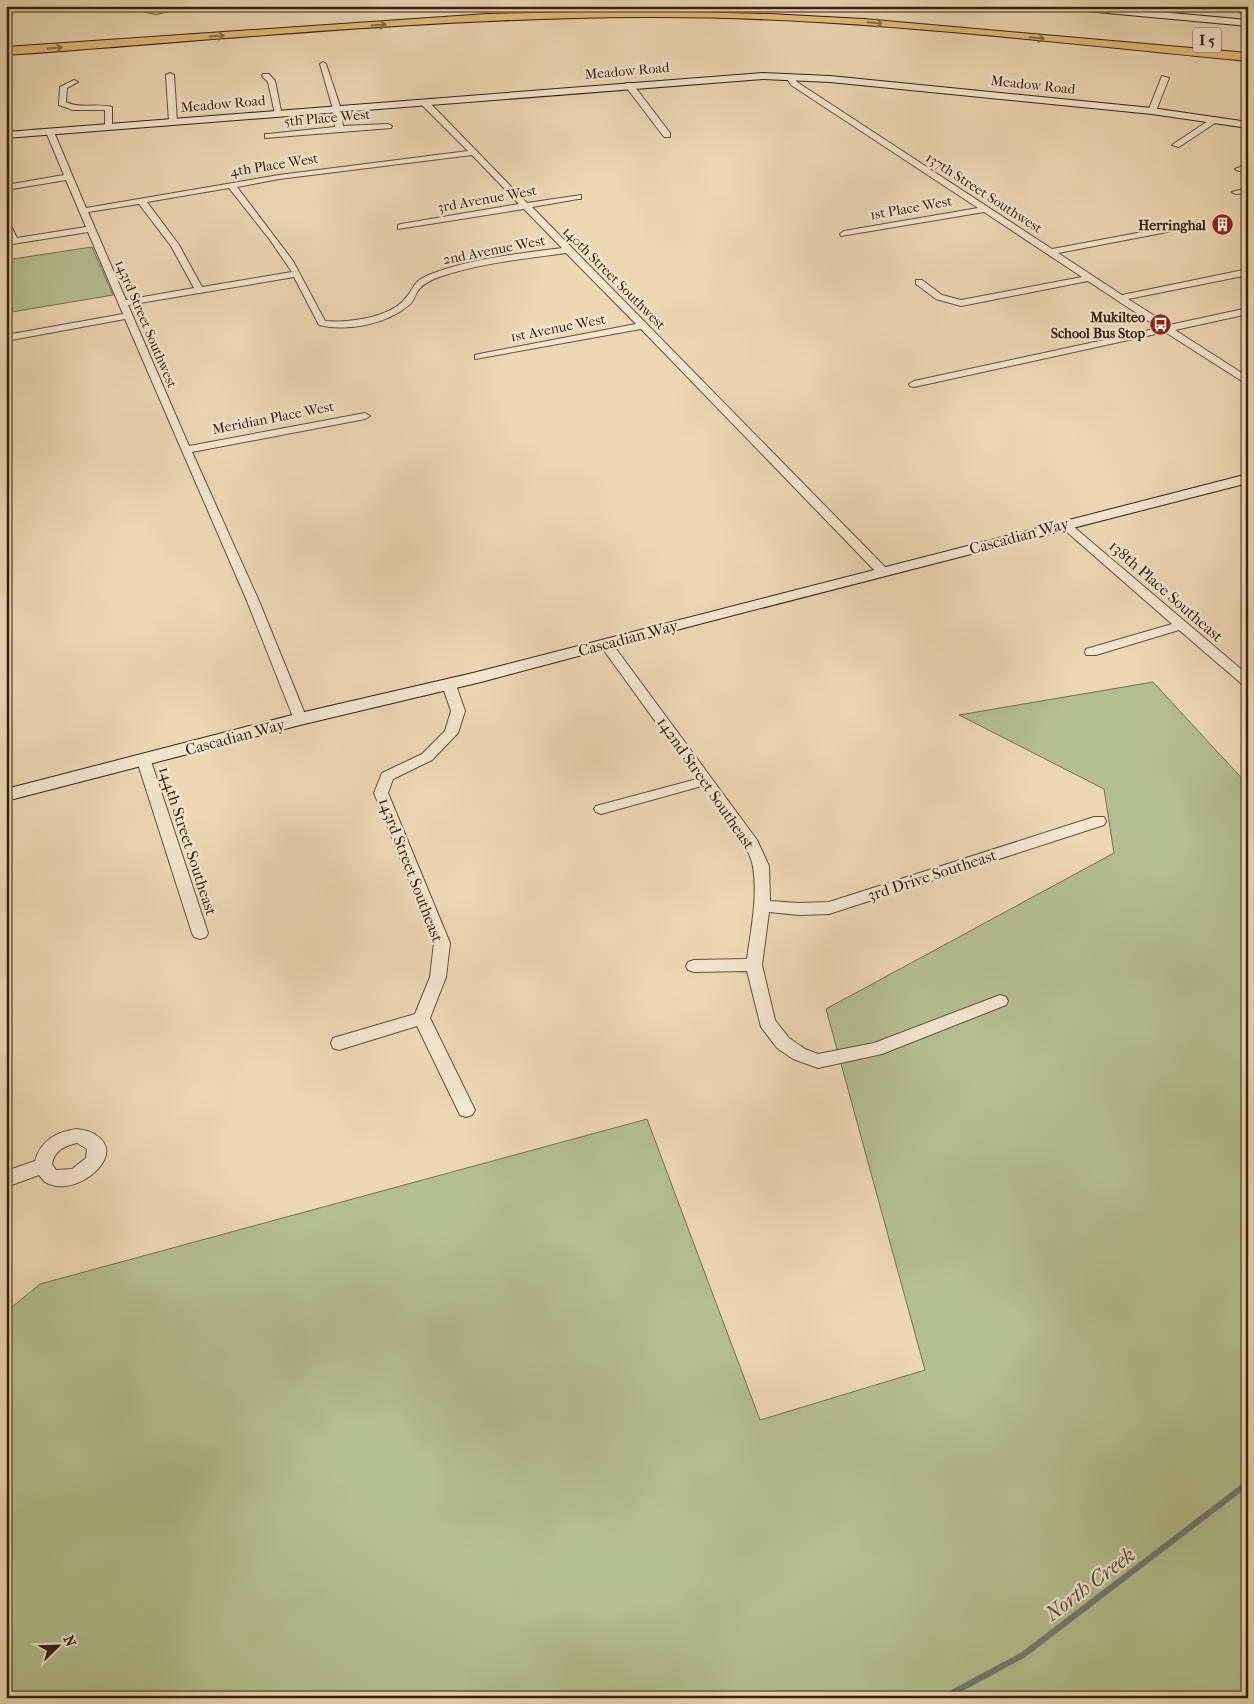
<svg xmlns="http://www.w3.org/2000/svg" width="1254" height="1704" font-family="'IM FELL French Canon',serif">
<style>
.green{fill:#b4bf90;stroke:#757051}
.lines{fill:none;stroke-linecap:round;stroke-linejoin:round}
.stream{stroke:#717c70;stroke-width:6}
.street-casing{stroke:#644e3a;stroke-width:2}
.secondary-casing{stroke:#362012;stroke-width:2}
.highway-casing{stroke:#362012;stroke-width:2}
.street{fill:#f3e6ce;fill-rule:evenodd}
.secondary{fill:#f3e6ce;fill-rule:evenodd}
.highway{fill:#e6bc7a;fill-rule:evenodd}
.oneway{stroke:#8e6e46}
.labels{text-anchor:middle;dominant-baseline:central;stroke-width:4.5;stroke-linejoin:round;paint-order:stroke}
.far-street-label{font-size:14px;fill:#362012;stroke:#f3e6ce}
.far-poi-label{font-size:14px;font-weight:bold;fill:#362012;stroke:#f3e6ce;text-anchor:end}
.shield{fill:#f3e6ce;stroke:#6f5b4a;stroke-width:1}
.shield-label{font-size:15px;font-weight:bold;fill:#362012}
.street-label{font-size:16px;fill:#362012;stroke:#f3e6ce}
.near-water-label{font-size:21px;font-style:italic;fill:#544e41;stroke:#f3e6ce}
</style>
<rect width="100%" height="100%" fill="#edd8b4"/>
<filter id="stains"><feTurbulence type="fractalNoise" baseFrequency=".004" numOctaves="4"/><feColorMatrix values="0 0 0 0 .2 0 0 0 0 .09 0 0 0 0 .02 0 0 0 .5 -.17"/></filter>
<radialGradient id="worn" r=".72"><stop offset=".6" stop-color="#630" stop-opacity="0"/><stop offset="1" stop-color="#630" stop-opacity=".3"/></radialGradient>
<path class="green" d="M 92,247 L 113,295 L 6,313 L 6,260 Z
M 1153,682 L 1248,785 L 1248,1698 L 6,1698 L 6,1312 L 40,1284 L 647,1119 L 760,1420 L 925,1370 L 826,1009 L 1114,853 L 1104,789 L 959,715 Z"/>
<g class="lines">
<path class="stream" d="M 943,1698 L 1023,1655 L 1248,1483"/>
<defs>
<path id="street" d="M 139,6 L 156,10 L 175,6 L 189,6 L 156,14 L 142,11 Z
M 1227,6 L 1236,6 L 1248,12 L 1248,16 Z
M 6,24 L 9,25 L 9,27 L 6,28 Z
M 323,62 L 326,64 L 341,109 L 343,126 L 388,124 L 392,126 L 391,128 L 265,138 L 265,134 L 268,134 L 335,127 L 333,109 L 320,64 Z
M 170,73 L 174,75 L 177,122 L 173,124 L 169,122 L 166,75 Z
M 263,74 L 269,74 L 275,81 L 282,116 L 275,114 L 268,82 L 262,76 Z
M 787,75 L 793,75 L 797,82 L 1052,249 L 1196,222 L 1196,226 L 1193,227 L 1058,253 L 1122,295 L 1248,269 L 1248,275 L 1128,299 L 1169,325 L 1248,308 L 1248,314 L 1175,330 L 1248,377 L 1248,385 L 1165,332 L 914,387 L 910,386 L 909,384 L 914,381 L 1159,328 L 1088,281 L 961,306 L 936,299 L 916,284 L 916,280 L 922,280 L 942,295 L 961,300 L 1082,277 L 984,212 L 841,236 L 840,234 L 844,231 L 978,208 L 791,85 L 786,77 Z
M 1162,76 L 1169,78 L 1156,111 L 1149,113 L 1148,111 Z
M 74,80 L 78,82 L 67,88 L 66,102 C 79,109 97,103 112,107 L 112,129 L 105,127 L 105,110 L 73,110 L 59,105 L 60,87 Z
M 626,83 L 632,83 L 670,133 L 670,137 L 664,137 L 626,87 Z
M 421,100 L 427,100 L 527,203 L 581,195 L 581,199 L 578,199 L 532,207 L 886,568 L 888,571 L 886,574 L 878,574 L 641,329 L 475,359 L 475,355 L 479,354 L 636,324 L 566,253 C 523,259 480,263 439,277 C 431,280 422,284 417,292 C 415,297 413,302 409,305 C 387,324 347,332 319,325 L 294,277 L 128,305 L 189,446 L 365,413 L 370,416 L 365,419 L 192,452 L 259,601 L 307,719 L 305,722 L 295,722 L 247,601 L 125,319 L 6,341 L 6,335 L 123,314 L 88,232 L 6,245 L 6,239 L 9,239 L 6,233 L 6,221 L 10,224 L 17,238 L 86,227 L 66,180 L 6,190 L 6,185 L 64,175 L 46,132 L 50,130 L 54,132 L 86,208 L 279,175 L 468,151 L 421,104 ZM 472,155 L 519,204 L 401,224 L 398,225 L 398,229 L 524,209 L 562,248 C 518,254 473,258 431,274 C 411,282 416,287 404,300 C 388,318 348,323 325,321 L 293,261 L 237,187 L 279,179 ZM 229,188 L 270,240 L 292,272 L 202,287 L 179,245 L 147,202 ZM 139,204 L 171,246 L 194,288 L 126,300 L 88,212 Z
M 1214,117 L 1221,119 L 1179,147 L 1172,145 Z
M 1248,164 L 1248,169 L 1239,171 L 1235,169 Z
M 1248,188 L 1248,193 L 1236,194 L 1232,192 Z
M 1064,521 L 1068,522 L 1248,675 L 1248,686 L 1243,685 L 1179,630 L 1096,655 L 1086,655 L 1085,652 L 1086,649 L 1172,624 L 1060,526 L 1058,524 Z
M 606,641 L 611,642 L 757,840 L 769,866 L 770,901 L 799,903 L 829,902 L 1094,817 L 1104,817 L 1106,821 L 1104,825 L 829,914 L 799,915 L 769,912 L 762,965 L 775,1020 L 789,1038 L 805,1049 L 818,1054 L 874,1043 L 1000,995 L 1006,997 L 1008,1001 L 1006,1005 L 882,1054 L 818,1068 L 793,1059 L 777,1048 L 761,1027 L 747,971 L 694,972 L 688,970 L 686,966 L 688,962 L 694,960 L 747,959 C 751,929 758,897 753,867 C 750,844 717,806 702,786 L 601,814 L 596,812 L 594,809 L 596,806 L 697,779 L 600,645 Z
M 449,681 L 456,685 L 465,711 L 458,733 L 432,760 L 393,779 L 388,793 L 450,943 L 446,977 L 430,1018 L 475,1110 L 472,1115 L 466,1117 L 460,1115 L 417,1026 L 339,1050 L 333,1048 L 331,1043 L 333,1038 L 415,1014 L 430,977 L 434,943 L 374,793 L 382,773 L 422,754 L 445,731 L 451,711 L 442,685 Z
M 144,756 L 149,758 L 151,761 L 208,933 L 206,937 L 200,939 L 194,937 L 192,933 L 137,761 L 139,758 Z
M 77,1129 C 83,1130 91,1131 96,1135 C 125,1154 86,1186 64,1186 C 57,1187 50,1185 45,1182 L 39,1175 L 6,1187 L 6,1171 L 35,1161 C 41,1140 56,1132 77,1129 ZM 77,1143 L 87,1149 L 86,1158 L 72,1169 L 56,1170 L 52,1164 C 54,1151 64,1146 77,1143 Z"/>
<path id="secondary" d="M 1060,6 L 1094,6 L 1248,20 L 1248,26 L 1064,9 Z
M 763,73 L 830,76 L 1152,108 L 1248,122 L 1248,128 L 1152,114 L 830,82 L 763,79 L 6,138 L 6,132 Z
M 1248,474 L 1248,483 L 703,623 L 481,682 L 300,725 L 6,801 L 6,789 L 300,713 L 473,673 Z"/>
<path id="highway" d="M 645,11 L 769,14 L 864,19 L 1248,53 L 1248,61 C 1047,42 845,16 643,17 C 430,18 218,40 6,55 L 6,47 L 487,14 Z"/>
</defs>
<use href="#street" class="street-casing"/>
<use href="#secondary" class="secondary-casing"/>
<use href="#highway" class="highway-casing"/>
<use href="#street" class="street"/>
<use href="#secondary" class="secondary"/>
<use href="#highway" class="highway"/>
</g>
<defs><path id="oneway-shaft" d="M-6 0H5M1.5-3L5.5 0L1.5 3" fill="none" stroke-width="1.6" stroke-linecap="round" stroke-linejoin="round" transform="scale(1.25)"/></defs>
<g class="oneway">
<use href="#oneway-shaft" transform="translate(875 23) rotate(5)"/>
<use href="#oneway-shaft" transform="translate(379 25) rotate(-4)"/>
<use href="#oneway-shaft" transform="translate(217 36) rotate(-4)"/>
<use href="#oneway-shaft" transform="translate(1037 38) rotate(5)"/>
<use href="#oneway-shaft" transform="translate(55 48) rotate(-4)"/>
</g>
<defs>
<symbol id="building-disc" viewBox="-11 -11 22 22"><circle r="9.5" fill="#8f2418" stroke="#f3e6ce"/><path d="M-4-6H4V6H1V3H-1V6H-4ZM-2.5-4.3h1.7v1.8h-1.7ZM.8-4.3h1.7v1.8H.8ZM-2.5-1h1.7V.8h-1.7ZM.8-1h1.7V.8H.8Z" fill="#fff"/></symbol>
<symbol id="bus-disc" viewBox="-11 -11 22 22"><circle r="9.5" fill="#8f2418" stroke="#f3e6ce"/><path d="M-5-6H5V4H4V6H2V4H-2V6H-4V4H-5ZM-3.5-4V0h7V-4ZM-3.5 1.2v1.5H-2V1.2ZM2 1.2v1.5H3.5V1.2Z" fill="#fff"/></symbol>
</defs>
<g fill-rule="evenodd">
<use href="#building-disc" x="1210" y="212" width="25" height="25"/>
<use href="#bus-disc" x="1148" y="312" width="25" height="25"/>
</g>
<g class="labels">
<g class="far-street-label">
<text transform="translate(627 71) rotate(-5)">Meadow Road</text>
<text transform="translate(1033 85) rotate(6)">Meadow Road</text>
<text transform="translate(223 104) rotate(-5)">Meadow Road</text>
<text transform="translate(327 118) rotate(-5)">5th Place West</text>
<text transform="translate(274 165) rotate(-9)">4th Place West</text>
<text transform="translate(984 193) rotate(33)">137th Street Southwest</text>
<text transform="translate(487 199) rotate(-10)">3rd Avenue West</text>
<text transform="translate(911 208) rotate(-10)">1st Place West</text>
<text transform="translate(494 250) rotate(-11)">2nd Avenue West</text>
<text transform="translate(614 278) rotate(45)">140th Street Southwest</text>
<text transform="translate(146 324) rotate(67)">143rd Street Southwest</text>
<text transform="translate(558 328) rotate(-11)">1st Avenue West</text>
<text transform="translate(273 418) rotate(-11)">Meridian Place West</text>
</g>
<g class="far-poi-label">
<text x="1206" y="225">Herringhal</text>
<text x="1145" y="317">Mukilteo<tspan x="1145" dy="16">School Bus Stop</tspan></text>
</g>
<rect class="shield" x="1193" y="27.5" width="28" height="25" rx="4"/>
<g class="shield-label">
<text x="1207" y="40">I 5</text>
</g>
<g class="street-label">
<text transform="translate(1019 536) rotate(-15)">Cascadian Way</text>
<text transform="translate(1166 591) rotate(41)">138th Place Southeast</text>
<text transform="translate(628 638) rotate(-15)">Cascadian Way</text>
<text transform="translate(235 737) rotate(-15)">Cascadian Way</text>
<text transform="translate(706 783) rotate(55)">142nd Street Southeast</text>
<text transform="translate(188 841) rotate(72)">144th Street Southeast</text>
<text transform="translate(411 870) rotate(69)">143rd Street Southeast</text>
<text transform="translate(932 875) rotate(-18)">3rd Drive Southeast</text>
</g>
<g class="near-water-label">
<text transform="translate(1090 1584) rotate(-37)">North Creek</text>
</g>
</g>
<rect width="1254" height="1704" fill="none" stroke="#edd8b4" stroke-width="25"/>
<rect x="8" y="8" width="1239" height="1689" fill="none" stroke="#362012" stroke-width="2.5"/>
<rect x="12" y="12" width="1229" height="1679" fill="none" stroke="#362012"/>
<g transform="translate(58 1646) rotate(67)" stroke="#f3e6ce" stroke-width="4" paint-order="stroke">
<path d="M0-4L9 19L0 12L-9 19Z" fill="#362012"/>
<text y="-8" font-size="14" font-weight="bold" text-anchor="middle" fill="#362012">N</text>
</g>
<rect width="100%" height="100%" filter="url(#stains)"/>
<rect width="100%" height="100%" fill="url(#worn)"/>
</svg>
